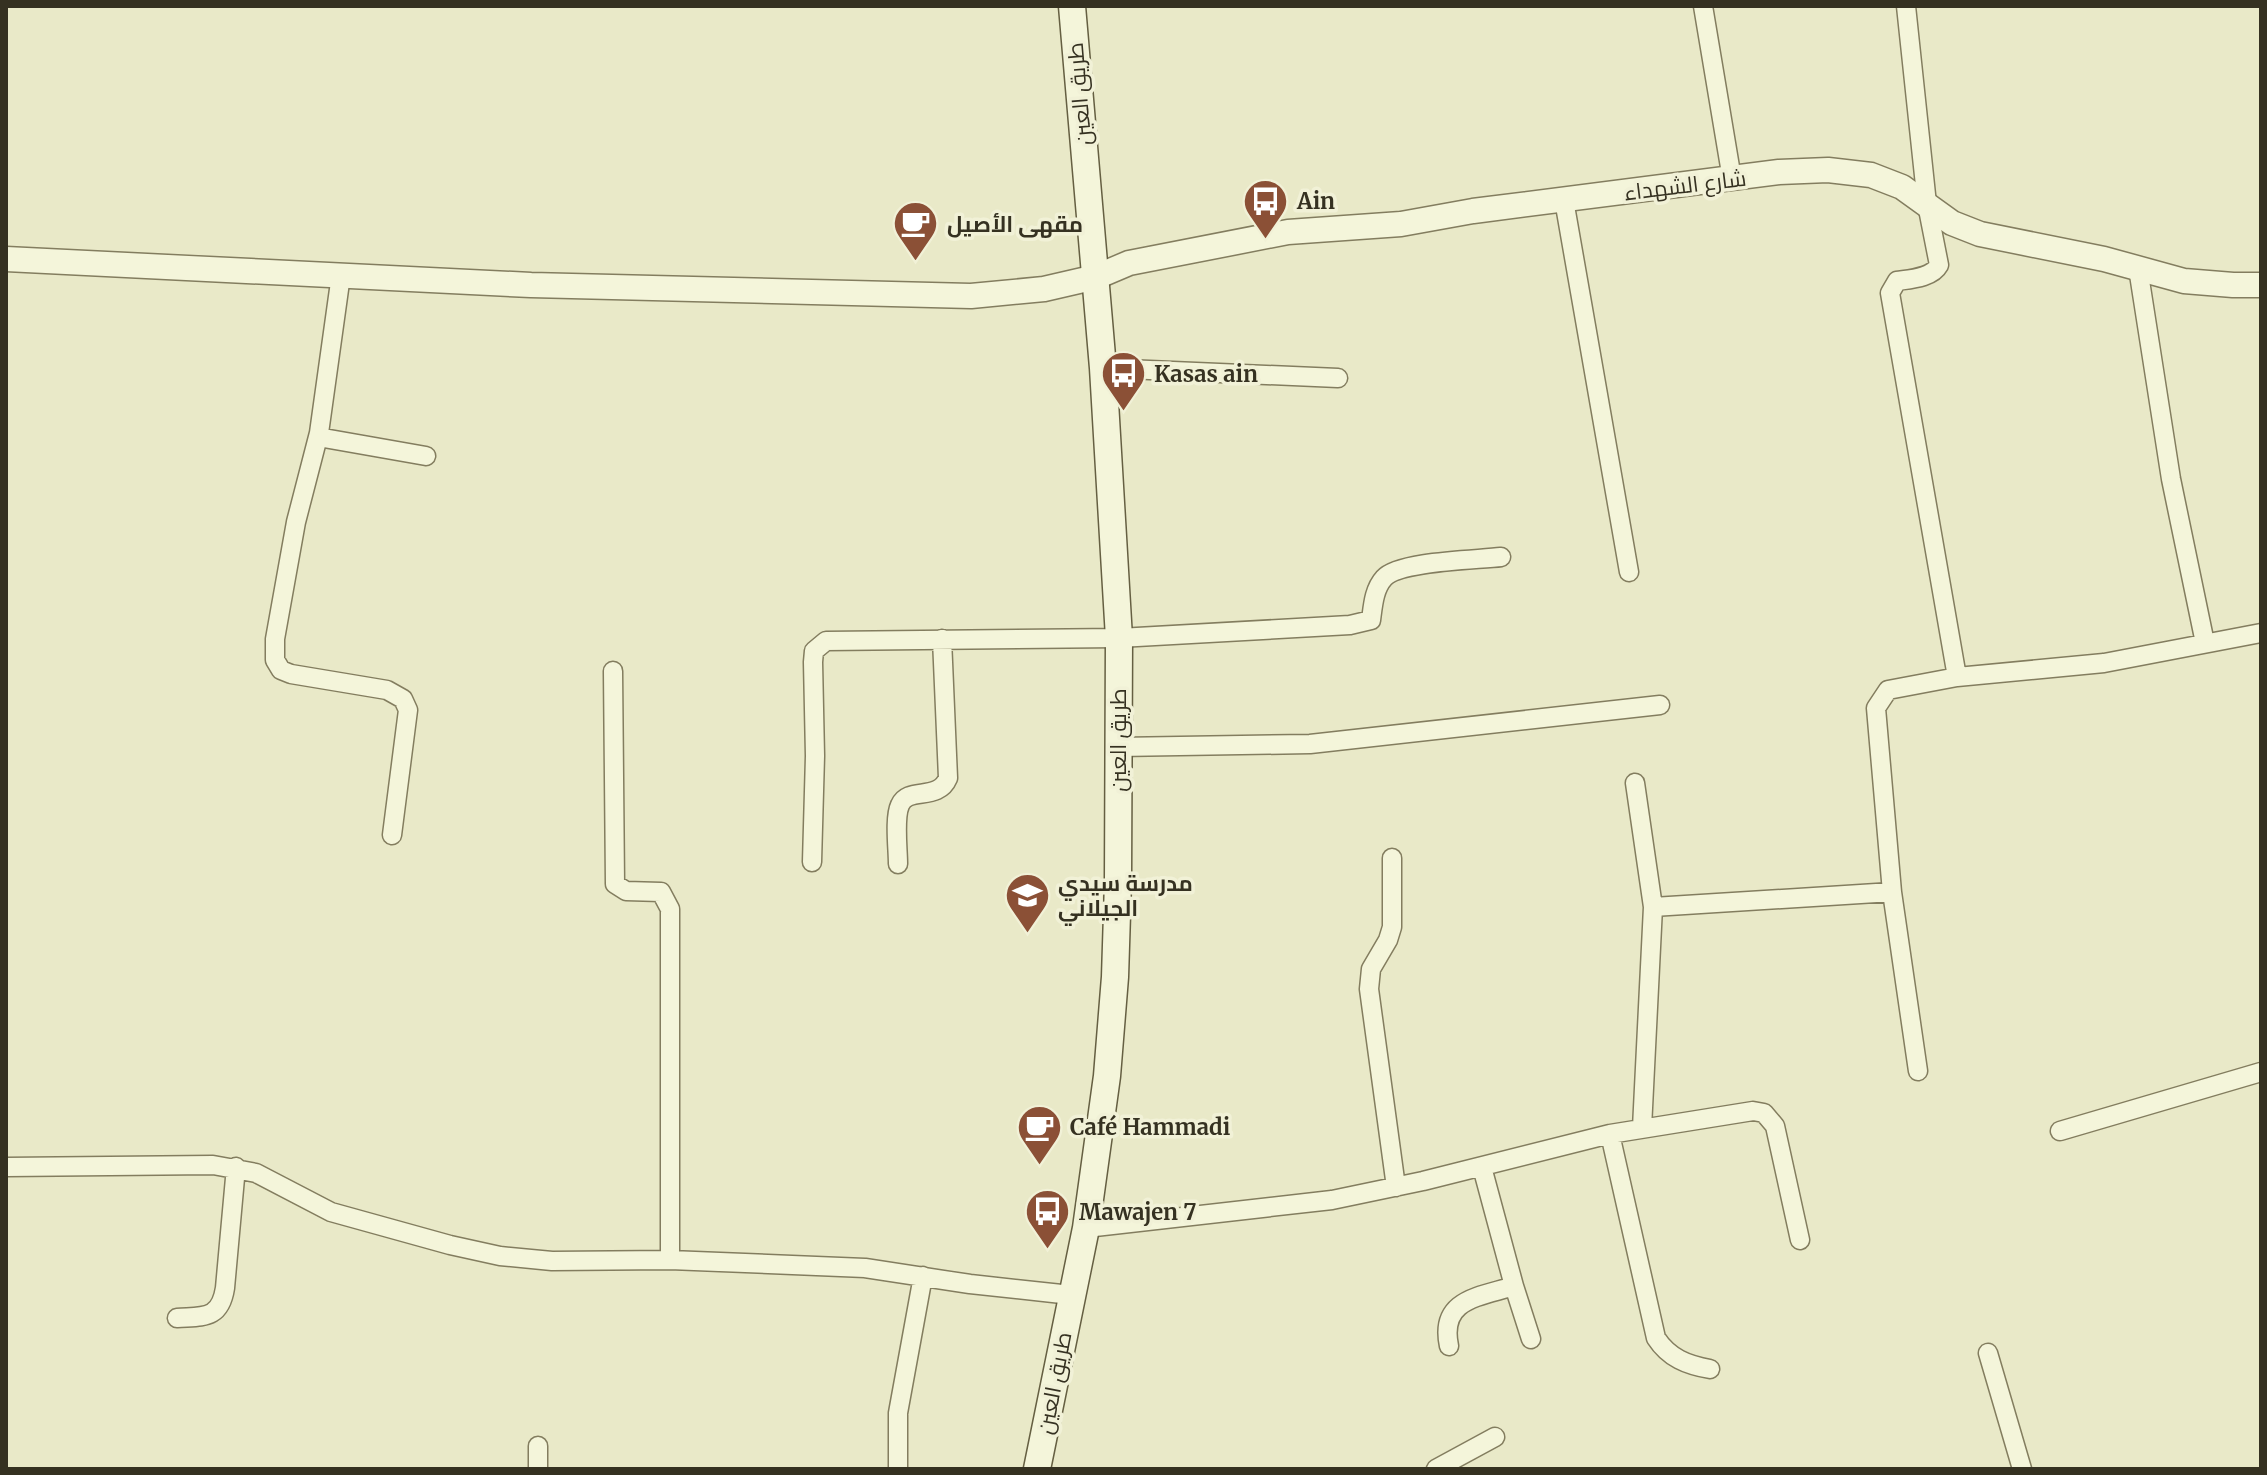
<svg xmlns="http://www.w3.org/2000/svg" width="2267" height="1475" font-family="Merriweather,Cairo,serif">
<style>
.lines{fill:none;stroke-linecap:round;stroke-linejoin:round}
.minor-casing{stroke:#837d5f;stroke-width:21}
.tertiary-casing{stroke:#837d5f;stroke-width:27}
.secondary-casing{stroke:#655f42;stroke-width:29}
.minor{stroke:#f4f5da;stroke-width:18}
.tertiary{stroke:#f4f5da;stroke-width:24}
.secondary{stroke:#f4f5da;stroke-width:26}
.labels{text-anchor:middle;dominant-baseline:central;stroke-width:7;stroke-linejoin:round;paint-order:stroke}
.street-label{font-size:22px;fill:#353121;stroke:#f1f1d7}
.poi-label{font-size:22px;font-weight:bold;fill:#353121;stroke:#f1f1d7;text-anchor:start}
</style>
<rect width="100%" height="100%" fill="#e9e9c8"/>
<g class="lines">
<defs>
<path id="minor" d="M 1703,6 L 1732,179
M 1906,6 L 1927,204 L 1939,265 C 1932,278 1910,279 1897,281 L 1890,293 L 1957,677
M 1564,200 L 1629,572
M 2138,268 L 2171,479 L 2205,643
M 341,275 L 319,433 L 296,522 L 275,639 L 275,660 L 281,670 L 291,674 L 387,690 L 403,699 L 408,710 L 392,835
M 1103,368 L 1338,378
M 318,437 L 426,456
M 613,671 L 615,884 L 626,891 L 661,892 L 670,909 L 670,1260
M 1118,747 L 1310,744 L 1660,705
M 1635,783 L 1653,907 L 1642,1128
M 1392,858 L 1392,927 L 1388,940 L 1371,969 L 1369,989 L 1396,1187
M 812,862 L 815,756 L 813,662 L 814,651 L 826,641 L 1119,638 L 1350,625 L 1371,620 C 1373,605 1374,589 1384,578 C 1399,561 1476,560 1501,557
M 898,864 C 898,849 894,818 900,805 C 908,786 938,802 948,778 L 942,639
M 1892,892 L 1918,1071
M 1653,907 L 1892,892 L 1876,708 L 1888,690 L 1957,677 L 2104,663 L 2261,633
M 2060,1131 L 2261,1072
M 1610,1134 L 1656,1338 C 1669,1358 1687,1365 1710,1369
M 6,1167 L 213,1165 L 256,1173 L 331,1212 L 450,1245 L 500,1256 L 552,1261 L 670,1260 L 865,1268 L 970,1284 L 1071,1295
M 1482,1167 L 1514,1286 L 1531,1339
M 1086,1228 L 1332,1200 L 1423,1181 L 1610,1134 L 1753,1111 L 1764,1113 L 1775,1126 L 1800,1240
M 177,1318 C 203,1316 220,1320 225,1288 L 236,1167
M 1449,1346 C 1439,1299 1479,1297 1514,1286
M 1988,1353 L 2022,1469
M 538,1469 L 538,1446
M 898,1469 L 898,1413 L 923,1276
M 1436,1469 L 1495,1437"/>
<path id="tertiary" d="M 6,259 L 531,285 L 971,296 L 1044,289 L 1096,277 L 1129,263 L 1288,232 L 1401,224 L 1473,211 L 1779,172 L 1828,170 L 1871,175 L 1902,187 L 1952,223 L 1980,234 L 2104,259 L 2184,281 L 2233,285 L 2261,285"/>
<path id="secondary" d="M 1037,1469 L 1086,1228 L 1107,1076 L 1115,977 L 1118,882 L 1119,638 L 1103,368 L 1072,6"/>
</defs>
<use href="#minor" class="minor-casing"/>
<use href="#tertiary" class="tertiary-casing"/>
<use href="#secondary" class="secondary-casing"/>
<use href="#minor" class="minor"/>
<use href="#tertiary" class="tertiary"/>
<use href="#secondary" class="secondary"/>
</g>
<defs>
<symbol id="bus-pin" viewBox="-11 -11 22 30"><path d="M0 17L-7.5 6A9.5 9.5 0 1 1 7.5 6Z" fill="#8b5036" stroke="#f1f1d7"/><path d="M-5-6H5V4H4V6H2V4H-2V6H-4V4H-5ZM-3.5-4V0h7V-4ZM-3.5 1.2v1.5H-2V1.2ZM2 1.2v1.5H3.5V1.2Z" fill="#fff"/></symbol>
<symbol id="cafe-pin" viewBox="-11 -11 22 30"><path d="M0 17L-7.5 6A9.5 9.5 0 1 1 7.5 6Z" fill="#8b5036" stroke="#f1f1d7"/><path d="M-5.5-4.5H6V0H3Q3 3.5 0 3.5H-2.5Q-5.5 3.5-5.5 0ZM3-3.2v2h1.7v-2ZM-6 4.5H4V6H-6Z" fill="#fff"/></symbol>
<symbol id="school-pin" viewBox="-11 -11 22 30"><path d="M0 17L-7.5 6A9.5 9.5 0 1 1 7.5 6Z" fill="#8b5036" stroke="#f1f1d7"/><path d="M0-5L7-2L0 1L-7-2ZM-4 1L0 2.5L4 1V4Q0 6-4 4Z" fill="#fff"/></symbol>
</defs>
<g fill-rule="evenodd">
<use href="#bus-pin" x="1240" y="176" width="51" height="69"/>
<use href="#cafe-pin" x="890" y="198" width="51" height="69"/>
<use href="#bus-pin" x="1098" y="348" width="51" height="69"/>
<use href="#school-pin" x="1002" y="870" width="51" height="69"/>
<use href="#cafe-pin" x="1014" y="1102" width="51" height="69"/>
<use href="#bus-pin" x="1022" y="1186" width="51" height="69"/>
</g>
<g class="labels">
<g class="street-label">
<text transform="translate(1079 94) rotate(-95)">طريق العين</text>
<text transform="translate(1685 185) rotate(-7)">شارع الشهداء</text>
<text transform="translate(1118 740) rotate(-90)">طريق العين</text>
<text transform="translate(1054 1383) rotate(-79)">طريق العين</text>
</g>
<g class="poi-label">
<text x="1297" y="201">Ain</text>
<text x="947" y="224">مقهى الأصيل</text>
<text x="1154" y="374">Kasas ain</text>
<text x="1058" y="883">مدرسة سيدي<tspan x="1058" dy="25">الجيلاني</tspan></text>
<text x="1070" y="1127">Café Hammadi</text>
<text x="1079" y="1212">Mawajen 7</text>
</g>
</g>
<rect width="2267" height="1475" fill="none" stroke="#353121" stroke-width="16"/>
</svg>
